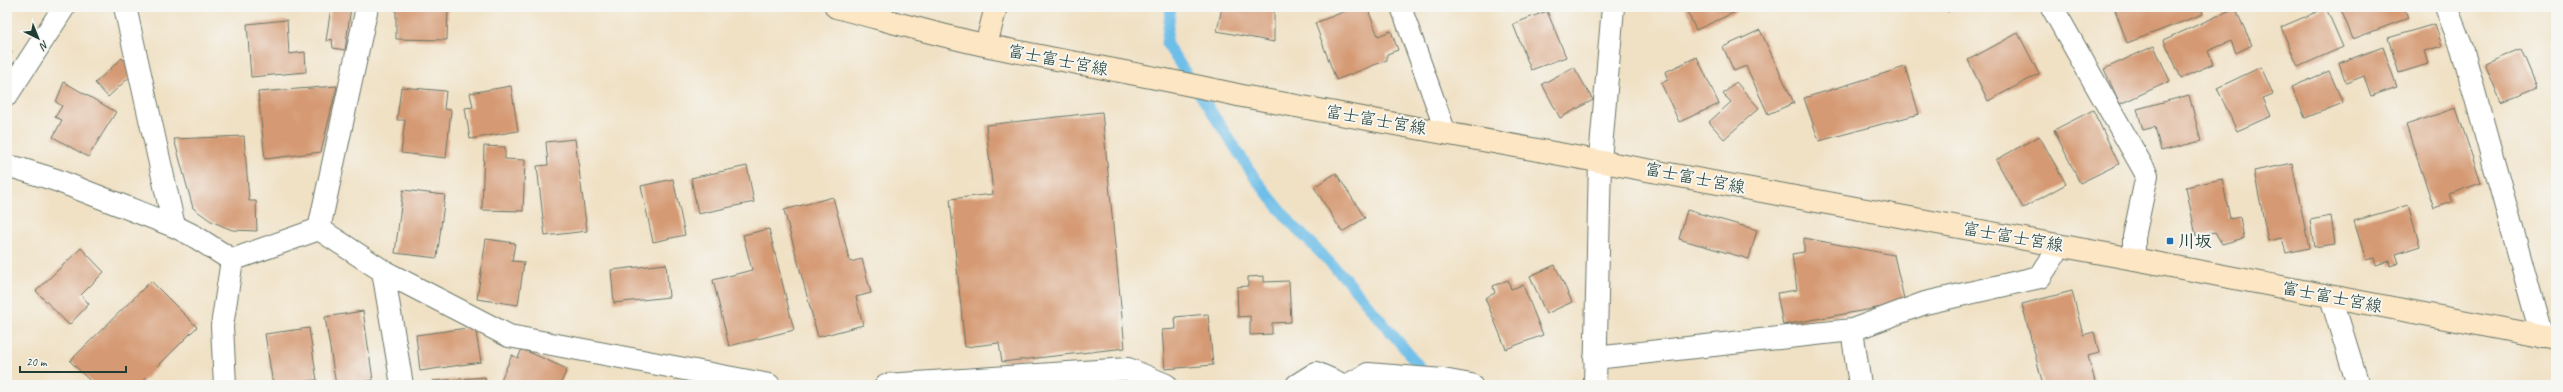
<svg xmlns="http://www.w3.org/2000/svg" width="2563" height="392" font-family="Caveat,'Klee One',sans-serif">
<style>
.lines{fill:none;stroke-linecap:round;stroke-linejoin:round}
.stream{stroke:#6dbee8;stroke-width:11}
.building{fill:#d59a73}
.lane-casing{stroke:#687667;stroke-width:22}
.street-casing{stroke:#687667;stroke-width:24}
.secondary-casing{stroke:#687667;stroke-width:24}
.lane{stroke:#fff;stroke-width:20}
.street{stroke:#fff;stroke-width:22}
.secondary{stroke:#fce6c4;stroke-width:22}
.poi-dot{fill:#1f6fb2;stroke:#f6f6f2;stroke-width:1.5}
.labels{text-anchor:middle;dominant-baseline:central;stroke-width:4;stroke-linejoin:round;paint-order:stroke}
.street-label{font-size:17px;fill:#1f3d34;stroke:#f6f6f2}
.poi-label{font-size:17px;font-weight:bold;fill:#1f3d34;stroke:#f6f6f2;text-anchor:start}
</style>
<rect width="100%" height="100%" fill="#f6f6f2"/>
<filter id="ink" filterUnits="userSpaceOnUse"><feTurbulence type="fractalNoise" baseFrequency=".025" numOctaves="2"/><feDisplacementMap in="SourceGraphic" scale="8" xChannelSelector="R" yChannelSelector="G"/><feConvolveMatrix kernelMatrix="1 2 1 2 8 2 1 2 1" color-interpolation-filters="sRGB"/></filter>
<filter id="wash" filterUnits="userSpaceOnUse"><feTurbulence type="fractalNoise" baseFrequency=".012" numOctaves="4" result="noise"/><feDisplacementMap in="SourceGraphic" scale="16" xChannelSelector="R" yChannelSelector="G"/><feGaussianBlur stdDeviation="0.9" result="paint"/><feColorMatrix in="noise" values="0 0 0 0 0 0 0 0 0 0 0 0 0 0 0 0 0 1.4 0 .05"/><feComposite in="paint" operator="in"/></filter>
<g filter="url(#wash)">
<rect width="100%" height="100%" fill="#f0e1c5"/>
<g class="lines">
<path class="stream" d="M 1171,7 L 1166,43 L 1257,181 L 1291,223 L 1347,280 L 1420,367 L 1426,379"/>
</g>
<g id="blocks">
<path class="building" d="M 286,7 L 298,7 L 288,11 Z
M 331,7 L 351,7 L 345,50 L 333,48 L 332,39 L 326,41 Z
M 396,7 L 448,7 L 447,40 L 396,39 Z
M 1222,7 L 1274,7 L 1274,42 L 1217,31 Z
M 1356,7 L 1367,7 L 1378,36 L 1391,31 L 1398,50 L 1387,54 L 1387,60 L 1336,80 L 1315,23 Z
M 1685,7 L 1746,7 L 1696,30 Z
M 1944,7 L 1954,7 L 1948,12 Z
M 1996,7 L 2007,7 L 1997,10 Z
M 2114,7 L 2207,7 L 2202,9 L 2203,14 L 2127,43 Z
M 2340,7 L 2404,7 L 2408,18 L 2353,39 Z
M 2235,8 L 2252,45 L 2236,53 L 2231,41 L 2208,51 L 2213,64 L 2181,78 L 2164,40 Z
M 2326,8 L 2343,47 L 2298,67 L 2281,27 Z
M 1547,11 L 1566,57 L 1531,70 L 1513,24 Z
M 287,20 L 289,54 L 305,52 L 306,72 L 251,77 L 247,24 Z
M 2435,24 L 2442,46 L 2424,51 L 2428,64 L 2399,73 L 2388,38 Z
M 1760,30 L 1794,103 L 1768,114 L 1746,66 L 1734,71 L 1723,47 Z
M 2018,33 L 2039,74 L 1988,101 L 1968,60 Z
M 2154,46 L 2170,81 L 2120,104 L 2104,69 Z
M 2383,47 L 2397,87 L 2371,96 L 2364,76 L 2346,83 L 2339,63 Z
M 7,49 L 12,52 L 7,61 Z
M 2521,49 L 2537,87 L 2501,102 L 2485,64 Z
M 1697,57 L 1719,104 L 1679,122 L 1661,83 L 1668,80 L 1665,72 Z
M 122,58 L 135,72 L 108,97 L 95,83 Z
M 1574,67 L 1593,100 L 1560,118 L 1542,84 Z
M 1905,67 L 1919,114 L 1819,141 L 1804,98 Z
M 2261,67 L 2273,94 L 2263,98 L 2271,116 L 2237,131 L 2217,88 Z
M 2329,71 L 2343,103 L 2305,118 L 2292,87 Z
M 64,82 L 116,112 L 88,157 L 53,137 L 62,120 L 55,117 L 62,106 L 56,102 Z
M 1736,82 L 1759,108 L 1724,139 L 1709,122 L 1731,102 L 1723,94 Z
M 337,86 L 321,152 L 265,159 L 258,92 Z
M 511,86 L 518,131 L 470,139 L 465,108 L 473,107 L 470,93 Z
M 401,87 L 446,91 L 444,109 L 451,110 L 446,158 L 401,153 L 405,120 L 397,120 Z
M 2189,95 L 2201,141 L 2161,151 L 2155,127 L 2143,130 L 2137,109 Z
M 2456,108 L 2481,183 L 2449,194 L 2452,202 L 2434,208 L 2406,125 Z
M 2093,110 L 2119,164 L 2080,183 L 2054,130 Z
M 1102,112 L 1125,348 L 1002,362 L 999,343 L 965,347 L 950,199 L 993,194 L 986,125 Z
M 244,136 L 249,201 L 256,201 L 257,231 L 232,230 L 211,221 L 193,208 L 174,139 Z
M 2039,136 L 2066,184 L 2023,208 L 1996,160 Z
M 575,139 L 587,231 L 545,236 L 537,166 L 548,165 L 546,142 Z
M 484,146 L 505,147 L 505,159 L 525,160 L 523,211 L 482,210 Z
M 2292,163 L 2309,248 L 2286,253 L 2282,238 L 2268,241 L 2254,171 Z
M 747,166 L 754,202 L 698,214 L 691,178 Z
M 1336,173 L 1365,218 L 1342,232 L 1314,187 Z
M 673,179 L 685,235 L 653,242 L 641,186 Z
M 2222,179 L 2230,219 L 2240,217 L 2244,238 L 2222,244 L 2215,232 L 2196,236 L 2186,187 Z
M 403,190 L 445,195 L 437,258 L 395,253 Z
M 833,197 L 850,262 L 862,259 L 871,293 L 856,297 L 863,325 L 818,337 L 784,210 Z
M 2408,205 L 2420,246 L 2396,254 L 2399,263 L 2390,266 L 2389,261 L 2376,265 L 2374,258 L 2366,260 L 2354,221 Z
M 1687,210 L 1757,230 L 1749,259 L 1679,239 Z
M 2331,216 L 2335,244 L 2314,247 L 2310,220 Z
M 769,229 L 794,330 L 729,346 L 713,280 L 752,270 L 743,235 Z
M 1804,238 L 1894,255 L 1905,303 L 1783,325 L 1777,293 L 1797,290 L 1792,254 L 1804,252 Z
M 486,239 L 515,243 L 512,261 L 524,262 L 518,305 L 477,299 Z
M 81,248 L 104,272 L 81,295 L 89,304 L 69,325 L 36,291 Z
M 666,264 L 669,297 L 614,303 L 611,270 Z
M 1555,265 L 1572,302 L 1546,314 L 1530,276 Z
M 1264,276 L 1264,282 L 1289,281 L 1291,322 L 1272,323 L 1272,334 L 1250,335 L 1250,316 L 1238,317 L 1237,287 L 1248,286 L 1248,277 Z
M 1508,280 L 1511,289 L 1523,285 L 1543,335 L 1506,349 L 1485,298 L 1495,293 L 1493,286 Z
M 151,281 L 197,327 L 139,385 L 94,385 L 70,361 Z
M 2072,291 L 2083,335 L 2094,332 L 2099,353 L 2088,356 L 2096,385 L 2043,385 L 2022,304 Z
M 363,311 L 373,380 L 336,385 L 325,317 Z
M 1208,314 L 1213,365 L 1165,369 L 1162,330 L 1176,329 L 1175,317 Z
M 475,327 L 481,362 L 420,371 L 416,335 Z
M 309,328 L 317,380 L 273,385 L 265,334 Z
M 522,349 L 567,369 L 560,385 L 499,384 L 512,355 L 518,358 Z
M 485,377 L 486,385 L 432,385 L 432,381 Z"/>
</g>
</g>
<g filter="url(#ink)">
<use href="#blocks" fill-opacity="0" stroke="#687667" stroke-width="1"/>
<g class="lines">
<defs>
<path id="lane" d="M 1401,7 L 1446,133"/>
<path id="street" d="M 125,7 L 174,226
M 2052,7 L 2147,175 L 2134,237 L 2134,259
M 2446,7 L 2462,48 L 2542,337
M 7,95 L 64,7
M 7,167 L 17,168 L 56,180 L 174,226 L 194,236 L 232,260 L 319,229
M 319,229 L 367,7
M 319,229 L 383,271 L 402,385
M 383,271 L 509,336 L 769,385
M 2331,297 L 2358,385
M 1852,330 L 1860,385
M 1595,358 L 1852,330 L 1925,303 L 2040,277 L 2060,246
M 225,385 L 222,326 L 232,260
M 886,385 L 1128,369 L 1166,385
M 1297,385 L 1316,373 L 1343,385
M 1348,385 L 1368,374 L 1443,380 L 1471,385
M 1595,385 L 1600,160 L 1613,7"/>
<path id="secondary" d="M 836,7 C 886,20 937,35 989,46 C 1073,63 1158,77 1242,96 L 2134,259 L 2556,339
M 986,45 L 996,7"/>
</defs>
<use href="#lane" class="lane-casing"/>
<use href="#street" class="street-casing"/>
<use href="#secondary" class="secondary-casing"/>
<use href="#lane" class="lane"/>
<use href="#street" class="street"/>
<use href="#secondary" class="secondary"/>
</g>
</g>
<rect class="poi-dot" x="2166" y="237" width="8" height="8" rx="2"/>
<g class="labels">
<g class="street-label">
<text transform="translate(1058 60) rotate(11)">富士富士宮線</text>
<text transform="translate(1376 120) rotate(10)">富士富士宮線</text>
<text transform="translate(1695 178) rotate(11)">富士富士宮線</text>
<text transform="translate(2013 237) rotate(10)">富士富士宮線</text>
<text transform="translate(2332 297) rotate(11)">富士富士宮線</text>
</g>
<g class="poi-label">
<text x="2178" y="241">川坂</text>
</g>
</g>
<rect width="2563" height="392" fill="none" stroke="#f6f6f2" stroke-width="24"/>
<g transform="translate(38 38) rotate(137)" stroke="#f6f6f2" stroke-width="3" paint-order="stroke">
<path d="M0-3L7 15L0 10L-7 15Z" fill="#1f3d34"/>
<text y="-6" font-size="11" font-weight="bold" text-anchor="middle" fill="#1f3d34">N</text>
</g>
<path d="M20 366v6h106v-6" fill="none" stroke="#1f3d34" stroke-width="2"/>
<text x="26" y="366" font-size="12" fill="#1f3d34" stroke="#f6f6f2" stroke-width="3" paint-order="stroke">20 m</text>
</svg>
